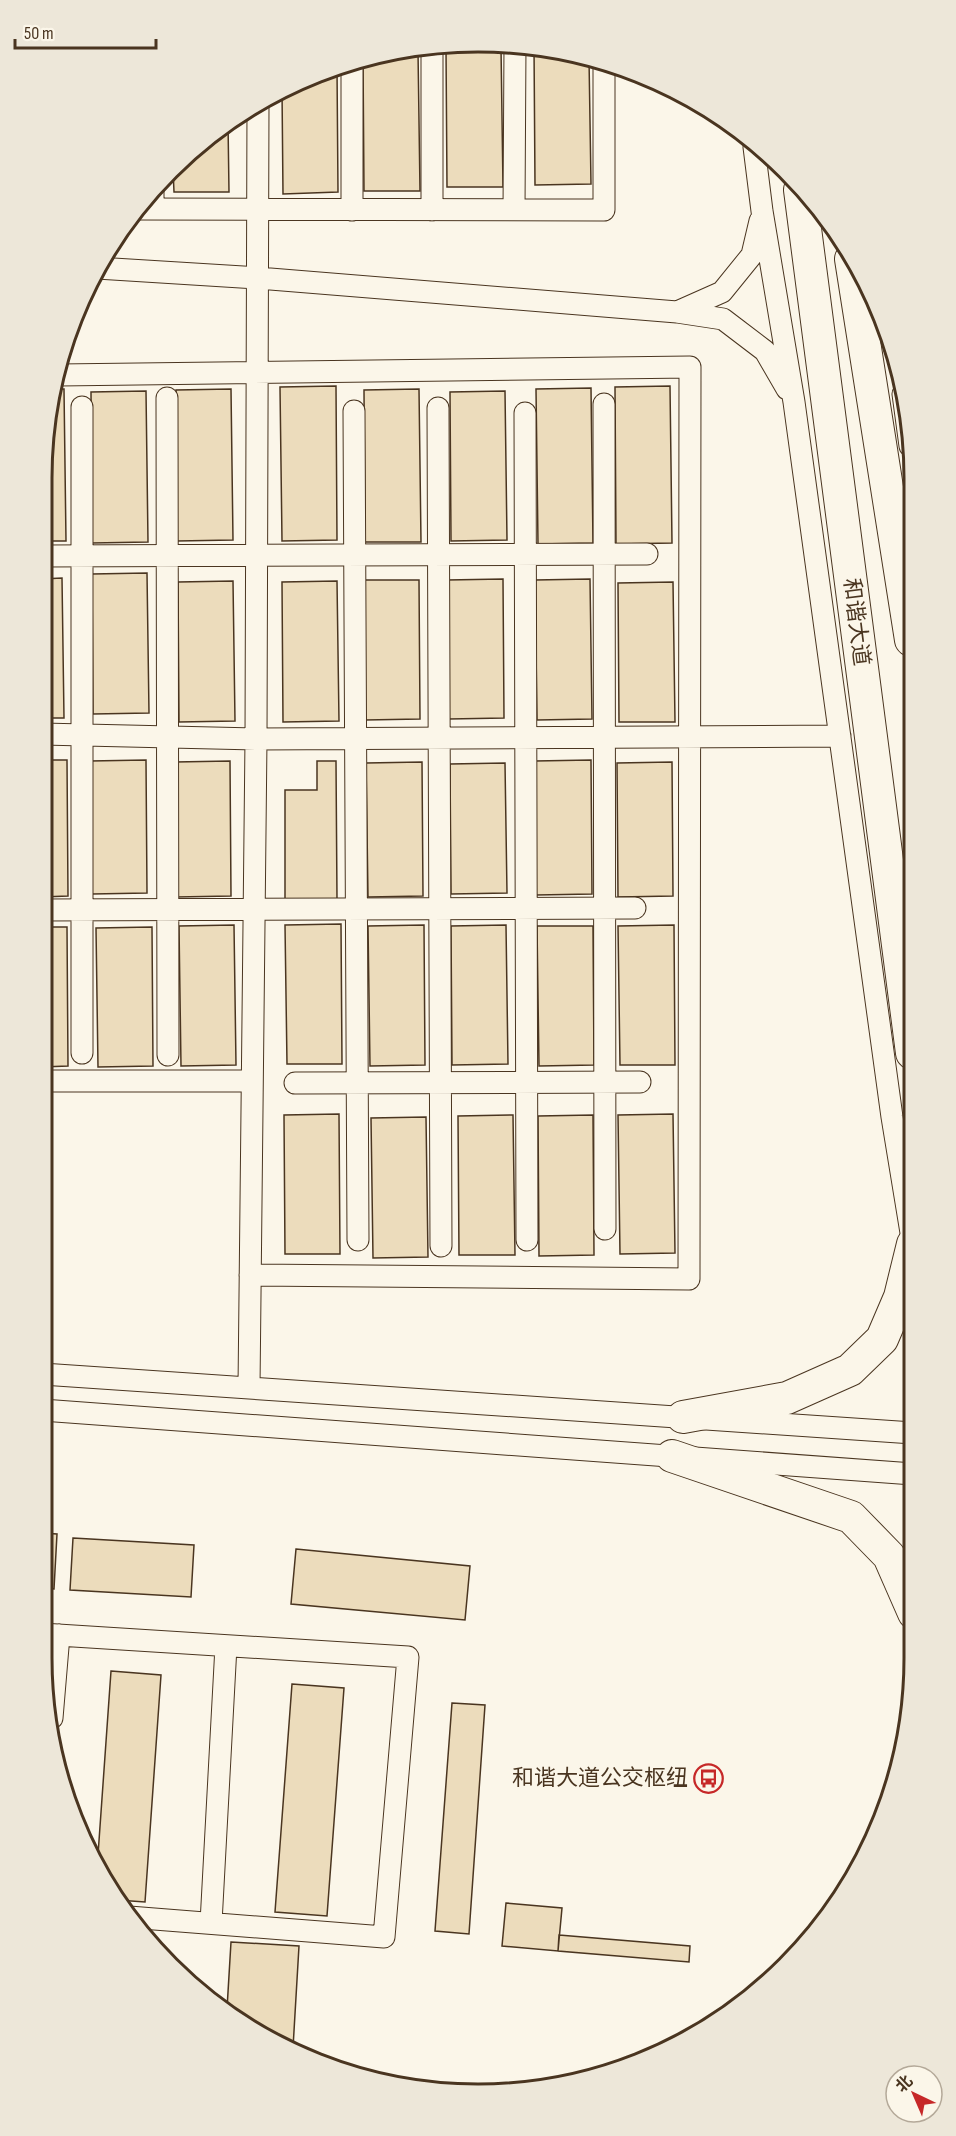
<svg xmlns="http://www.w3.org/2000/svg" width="956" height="2136" font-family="'Sofia Sans Condensed','Noto Sans SC',sans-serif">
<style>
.building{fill:#ecdcbc;stroke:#4a3520;stroke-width:1.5}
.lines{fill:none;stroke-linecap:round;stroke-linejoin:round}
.minor-casing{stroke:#4a3520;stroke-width:23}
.highway-casing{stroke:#4a3520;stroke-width:34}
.minor{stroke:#fbf6e9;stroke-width:21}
.highway{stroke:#fbf6e9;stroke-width:32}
.labels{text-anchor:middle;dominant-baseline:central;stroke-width:4.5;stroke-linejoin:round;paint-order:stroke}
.street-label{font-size:22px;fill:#4a3520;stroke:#fbf6e9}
.poi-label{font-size:22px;fill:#4a3520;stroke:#fbf6e9;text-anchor:end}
.rim{fill:none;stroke:#4a3520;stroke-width:3}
</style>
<rect width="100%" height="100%" fill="#fbf6e9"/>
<path class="building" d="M 534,46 L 589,58 L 591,184 L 535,185 Z
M 501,47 L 503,187 L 447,187 L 446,48 Z
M 398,51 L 418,51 L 420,191 L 364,191 L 363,58 Z
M 337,68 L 338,192 L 283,194 L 282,89 Z
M 228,122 L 229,192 L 174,192 L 173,169 L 213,132 Z
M 336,386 L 337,540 L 282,541 L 280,387 Z
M 670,386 L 672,543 L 616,544 L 615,387 Z
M 591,388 L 593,543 L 538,544 L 536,389 Z
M 57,389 L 64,389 L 66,541 L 42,541 L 42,478 Z
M 231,389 L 233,540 L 177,541 L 176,390 Z
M 419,389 L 421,542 L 365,542 L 364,390 Z
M 146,391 L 148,542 L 92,543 L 91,392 Z
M 505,391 L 507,540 L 451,541 L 450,392 Z
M 147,573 L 149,713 L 93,714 L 92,574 Z
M 62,578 L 64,718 L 42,718 L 42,579 Z
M 503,579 L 504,718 L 449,719 L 447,580 Z
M 590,579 L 592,719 L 537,720 L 535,580 Z
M 364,580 L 419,580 L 420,719 L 365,720 Z
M 233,581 L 235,721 L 179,722 L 178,582 Z
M 337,581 L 339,721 L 283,722 L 282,582 Z
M 673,582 L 675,722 L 619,722 L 618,583 Z
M 42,760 L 67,760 L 68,896 L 42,897 Z
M 146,760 L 147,893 L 92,894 L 90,761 Z
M 591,760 L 592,894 L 536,895 L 535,761 Z
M 230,761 L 231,896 L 176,897 L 175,762 Z
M 317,761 L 336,761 L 337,899 L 285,900 L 285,790 L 317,790 Z
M 422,762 L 423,896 L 368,897 L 366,763 Z
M 672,762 L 673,896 L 618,897 L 617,763 Z
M 505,763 L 507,893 L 451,894 L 450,764 Z
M 341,924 L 342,1064 L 287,1064 L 285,925 Z
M 234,925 L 236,1065 L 181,1066 L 179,926 Z
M 424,925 L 425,1065 L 370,1066 L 368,926 Z
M 506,925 L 508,1064 L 452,1065 L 451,926 Z
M 674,925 L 675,1065 L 620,1065 L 618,926 Z
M 537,926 L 593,926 L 594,1065 L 539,1066 Z
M 42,927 L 67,927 L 68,1066 L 42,1067 Z
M 152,927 L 153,1066 L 98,1067 L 96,928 Z
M 339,1114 L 340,1254 L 285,1254 L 284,1115 Z
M 673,1114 L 675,1253 L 620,1254 L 618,1115 Z
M 513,1115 L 515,1255 L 459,1255 L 458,1116 Z
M 593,1115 L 594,1255 L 539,1256 L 538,1116 Z
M 426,1117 L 428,1257 L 373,1258 L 371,1118 Z
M 42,1533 L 57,1534 L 54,1589 L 42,1588 Z
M 73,1538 L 194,1545 L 191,1597 L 70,1590 Z
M 296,1549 L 470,1566 L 465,1620 L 291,1604 Z
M 111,1671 L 161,1675 L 145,1902 L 117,1900 L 97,1869 Z
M 292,1684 L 344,1688 L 327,1916 L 275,1912 Z
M 452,1703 L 485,1705 L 469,1934 L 435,1931 Z
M 506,1903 L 562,1908 L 558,1951 L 502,1946 Z
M 559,1935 L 690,1946 L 689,1962 L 558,1951 Z
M 231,1942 L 299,1946 L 293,2048 L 260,2036 L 227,2009 Z"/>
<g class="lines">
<defs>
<path id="minor" d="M 352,62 L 352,210
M 754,147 L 762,211 L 794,402 L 892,1117 L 913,1245
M 137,209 L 604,210 L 604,62
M 153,209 L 153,188
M 432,210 L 432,46
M 514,210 L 515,45
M 97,268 L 258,278 L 677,312 L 722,292 L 752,255 L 760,221
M 677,312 L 723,319 L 765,351 L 787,389
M 59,375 L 690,367 L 689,1279 L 250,1275
M 903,394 L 910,446
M 167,398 L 168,1055
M 604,404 L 605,1229
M 82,407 L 82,1053
M 438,408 L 441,1246
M 354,411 L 358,1240
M 525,413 L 527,1240
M 42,556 L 647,554
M 42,734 L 256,739 L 840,736
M 42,910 L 635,908
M 42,1081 L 252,1081
M 295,1083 L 640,1082
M 42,1374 L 913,1433
M 249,1388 L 256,739 L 258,104
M 42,1410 L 913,1474
M 42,1634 L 408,1657 L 384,1937 L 129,1917
M 52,1718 L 59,1635
M 211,1923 L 226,1646"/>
<path id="highway" d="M 800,190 L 912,1053
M 851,259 L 911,640
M 683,1417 L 787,1398 L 850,1370 L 882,1339 L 900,1297 L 913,1244
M 672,1456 L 851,1517 L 889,1556 L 914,1613"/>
</defs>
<use href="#minor" class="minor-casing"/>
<use href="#highway" class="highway-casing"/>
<use href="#minor" class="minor"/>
<use href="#highway" class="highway"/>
</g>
<defs>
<symbol id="bus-ring" viewBox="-11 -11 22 22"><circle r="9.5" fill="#fbf6e9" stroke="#c62828" stroke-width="1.5"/><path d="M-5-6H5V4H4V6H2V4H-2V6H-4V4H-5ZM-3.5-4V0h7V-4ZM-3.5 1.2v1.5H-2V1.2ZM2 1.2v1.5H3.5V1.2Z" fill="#c62828"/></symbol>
</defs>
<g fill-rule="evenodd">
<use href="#bus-ring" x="692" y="1762" width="33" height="33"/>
</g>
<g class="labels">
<g class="street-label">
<text transform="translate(856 622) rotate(83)">和谐大道</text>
</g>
<g class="poi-label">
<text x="688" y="1778">和谐大道公交枢纽</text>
</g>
</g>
<path d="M0 0H956V2136H0ZM478 52H478A426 426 0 0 1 904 478V1658A426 426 0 0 1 478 2084H478A426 426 0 0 1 52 1658V478A426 426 0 0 1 478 52Z" fill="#ede7d9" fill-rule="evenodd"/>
<path class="rim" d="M478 52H478A426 426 0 0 1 904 478V1658A426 426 0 0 1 478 2084H478A426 426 0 0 1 52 1658V478A426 426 0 0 1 478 52Z"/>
<g transform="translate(914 2094) rotate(316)"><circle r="28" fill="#fbf6e9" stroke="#b4a999" stroke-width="1.5"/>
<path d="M0-4.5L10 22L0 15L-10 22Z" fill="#c62828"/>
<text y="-9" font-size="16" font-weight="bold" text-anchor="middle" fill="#4a3520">北</text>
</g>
<path d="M15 39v9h141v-9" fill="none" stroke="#4a3520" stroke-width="3"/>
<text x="24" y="39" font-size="18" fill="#4a3520" stroke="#fbf6e9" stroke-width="4.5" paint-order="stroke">50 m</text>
</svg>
